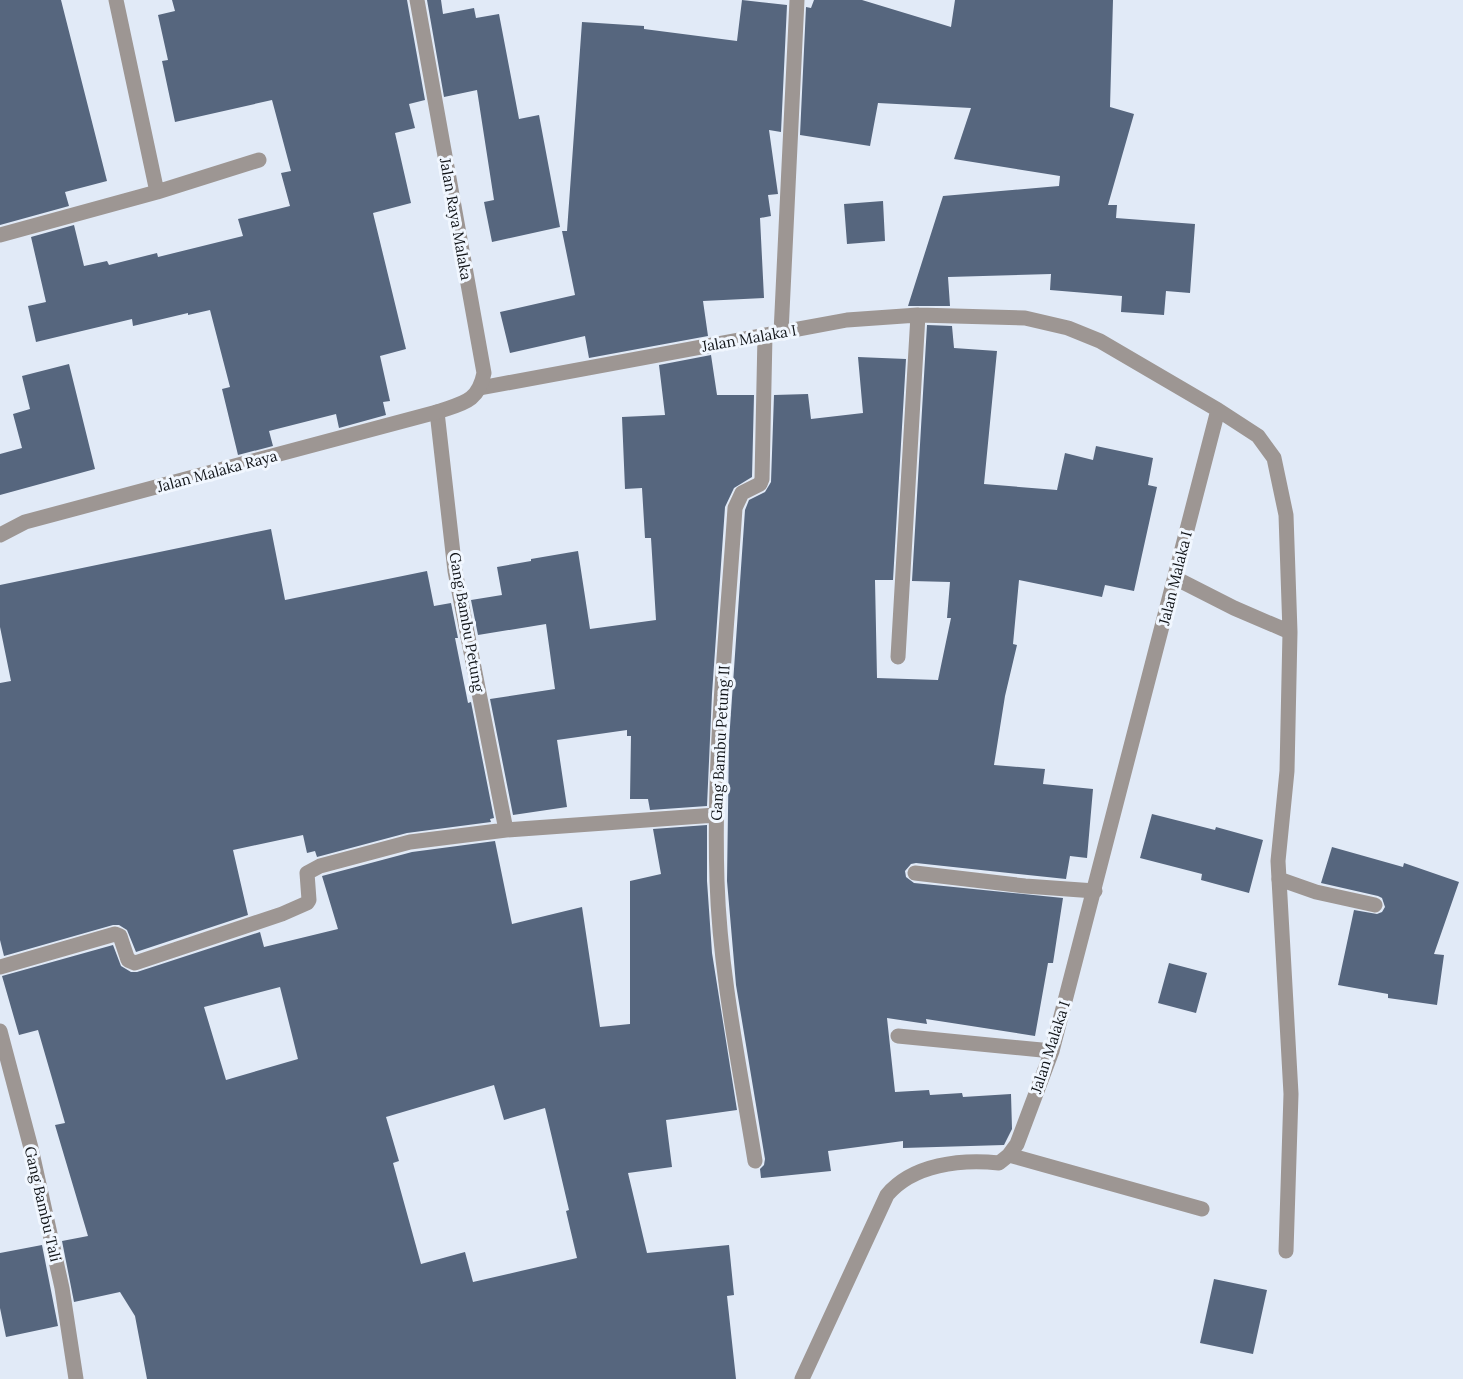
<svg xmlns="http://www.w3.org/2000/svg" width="1463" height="1379" font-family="Lora,serif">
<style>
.building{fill:#56667e;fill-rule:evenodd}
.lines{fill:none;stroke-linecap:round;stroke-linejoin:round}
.service{stroke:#9d9693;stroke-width:15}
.minor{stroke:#9d9693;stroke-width:15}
.tertiary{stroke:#9d9693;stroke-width:15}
.labels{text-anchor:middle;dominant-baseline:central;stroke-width:6;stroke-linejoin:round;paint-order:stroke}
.street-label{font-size:15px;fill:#111418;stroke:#f1f7ff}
</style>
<rect width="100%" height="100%" fill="#e1eaf7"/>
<path class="building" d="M 0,0 L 61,0 L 107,181 L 65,192 L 69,206 L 0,225 Z
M 172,0 L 407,0 L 425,100 L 409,104 L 415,128 L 395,133 L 411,203 L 373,213 L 406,349 L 380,356 L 390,401 L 383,402 L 386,415 L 339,428 L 336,414 L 269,431 L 273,446 L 238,455 L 222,389 L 230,387 L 210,310 L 188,315 L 188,313 L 133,326 L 132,319 L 36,342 L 28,306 L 46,302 L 31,237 L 74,225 L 84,266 L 107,261 L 109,265 L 157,253 L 158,257 L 243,236 L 238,219 L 290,206 L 281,173 L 291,171 L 272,100 L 175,122 L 162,61 L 168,60 L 158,15 L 175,11 Z
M 427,0 L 441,0 L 443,14 L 474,8 L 476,18 L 499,14 L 519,119 L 539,115 L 560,227 L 492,242 L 484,202 L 494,200 L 477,90 L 444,97 Z
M 742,0 L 787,5 L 781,132 L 769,130 L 778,194 L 768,195 L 771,216 L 760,218 L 764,298 L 703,301 L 708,336 L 589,358 L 585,336 L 510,353 L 500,312 L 575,295 L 562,231 L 567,231 L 582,22 L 644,26 L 644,29 L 737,41 Z
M 814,0 L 862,0 L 951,27 L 955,0 L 1113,0 L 1110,107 L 1134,114 L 1108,205 L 1117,205 L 1116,218 L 1195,224 L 1190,293 L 1166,291 L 1164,315 L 1121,312 L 1122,296 L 1050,290 L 1051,274 L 948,277 L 950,306 L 908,306 L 943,196 L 1059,186 L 1060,176 L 954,159 L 971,108 L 878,103 L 870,146 L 800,135 L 806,7 L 811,8 Z
M 883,201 L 885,241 L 847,244 L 844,204 Z
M 927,325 L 952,326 L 954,348 L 997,351 L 984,484 L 1057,490 L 1065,453 L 1093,460 L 1096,446 L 1153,458 L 1148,485 L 1157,487 L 1134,591 L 1105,585 L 1102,597 L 1019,580 L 1013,644 L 1017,645 L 1005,696 L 994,765 L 1045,769 L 1043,784 L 1093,789 L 1087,858 L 1070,856 L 1066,879 L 916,863 L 911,864 L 905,871 L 906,877 L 914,883 L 1063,898 L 1053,963 L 1048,963 L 1035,1036 L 926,1019 L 927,1024 L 887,1018 L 895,1092 L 929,1090 L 930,1095 L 962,1093 L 963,1097 L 1011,1094 L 1012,1129 L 1004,1145 L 903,1148 L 903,1141 L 828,1151 L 831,1171 L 761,1178 L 760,1169 L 764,1165 L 765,1159 L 736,985 L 727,881 L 729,741 L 745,510 L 749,500 L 765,492 L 771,482 L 774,395 L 808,394 L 811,419 L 863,413 L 858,357 L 906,359 L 893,580 L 875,580 L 877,678 L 938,680 L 951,618 L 947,618 L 950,582 L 912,581 Z
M 711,355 L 717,395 L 754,395 L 752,477 L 734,488 L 725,507 L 712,694 L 707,806 L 650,810 L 648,799 L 630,799 L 631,736 L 627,736 L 627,730 L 557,740 L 567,807 L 513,815 L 490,699 L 555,689 L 546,624 L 478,635 L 471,600 L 502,595 L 497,567 L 531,561 L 531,559 L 578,551 L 590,629 L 656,620 L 651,538 L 645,538 L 642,488 L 625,489 L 622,417 L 665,415 L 659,365 Z
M 69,364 L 95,469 L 0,495 L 0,454 L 22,448 L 13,414 L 30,409 L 22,376 Z
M 271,529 L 285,600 L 427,571 L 434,606 L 451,603 L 458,638 L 455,638 L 468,703 L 471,702 L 494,818 L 490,819 L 491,822 L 407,833 L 317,857 L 315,851 L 307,853 L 303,835 L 233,850 L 248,915 L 136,952 L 127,930 L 119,925 L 113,925 L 4,956 L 0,940 L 0,683 L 11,681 L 0,627 L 0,585 Z
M 1152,814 L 1215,830 L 1216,827 L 1263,840 L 1249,893 L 1201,880 L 1202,874 L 1140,858 Z
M 707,825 L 707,881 L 712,953 L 737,1110 L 666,1120 L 672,1167 L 628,1173 L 647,1253 L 729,1245 L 734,1295 L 727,1296 L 736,1379 L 147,1379 L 135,1316 L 120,1292 L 74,1302 L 62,1241 L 88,1236 L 55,1125 L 65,1123 L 38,1030 L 19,1035 L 2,976 L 113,945 L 121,966 L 131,972 L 137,972 L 260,932 L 264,947 L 338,929 L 322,876 L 412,852 L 495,841 L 512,924 L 582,907 L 600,1027 L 630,1024 L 630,881 L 661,874 L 653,829 ZM 280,987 L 298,1059 L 226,1080 L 204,1007 ZM 494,1085 L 504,1120 L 545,1108 L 569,1210 L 566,1211 L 577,1258 L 473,1282 L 465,1252 L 421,1264 L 393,1163 L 399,1161 L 386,1117 Z
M 1332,847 L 1403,867 L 1404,863 L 1459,882 L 1434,954 L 1444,955 L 1437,1005 L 1388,998 L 1388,994 L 1338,985 L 1354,910 L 1377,914 L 1382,912 L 1385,907 L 1382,898 L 1378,896 L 1321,883 Z
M 1169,963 L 1207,973 L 1196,1013 L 1158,1003 Z
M 42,1245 L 58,1326 L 6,1337 L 0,1308 L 0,1253 Z
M 1214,1279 L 1267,1290 L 1253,1354 L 1200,1343 Z"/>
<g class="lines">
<path class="service" d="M 1279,879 L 1291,1094 L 1286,1251"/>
<path class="minor" d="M 116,0 L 157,192
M 0,235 L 157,192 L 259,160
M 781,333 L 797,0
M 480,388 L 847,320 L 918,315 L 1025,318 L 1068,328 L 1100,341 L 1218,410 L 1052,1051 L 1017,1144 L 1009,1155 L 999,1163 C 961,1159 913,1164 887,1195 L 802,1379
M 1218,410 L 1258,436 L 1274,458 L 1286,515 L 1290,632
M 437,412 L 455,571 L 506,830
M 1175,578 L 1234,608 L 1290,632 L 1287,771 L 1278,861 L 1279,879 L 1316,892 L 1375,905
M 898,657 L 918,315
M 915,873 L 1025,886 L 1095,891
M 0,967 L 115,934 L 120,936 L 128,960 L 135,963 L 282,914 L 307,903 L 309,900 L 307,873 L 320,866 L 410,842 L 506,830 L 716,815
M 0,1031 L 31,1148 L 62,1288 L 76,1379
M 898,1036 L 1052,1051
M 1009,1155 L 1202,1209
M 755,1161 C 740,1068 720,975 717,881 C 713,756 727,632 735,508 L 742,493 L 760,484 L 762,479 L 765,335"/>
<path class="tertiary" d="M 0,535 L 25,522 L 437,412 C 462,403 478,403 484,373 L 417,0"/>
</g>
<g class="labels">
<g class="street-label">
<text transform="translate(456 219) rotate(80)">Jalan Raya Malaka</text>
<text transform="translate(749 338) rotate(-10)">Jalan Malaka I</text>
<text transform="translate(217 471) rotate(-15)">Jalan Malaka Raya</text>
<text transform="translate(1175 578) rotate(-76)">Jalan Malaka I</text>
<text transform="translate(467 622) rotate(80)">Gang Bambu Petung</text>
<text transform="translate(720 743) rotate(-87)">Gang Bambu Petung II</text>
<text transform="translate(1050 1047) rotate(-72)">Jalan Malaka I</text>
<text transform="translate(43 1204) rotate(77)">Gang Bambu Tali</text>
</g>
</g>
</svg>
